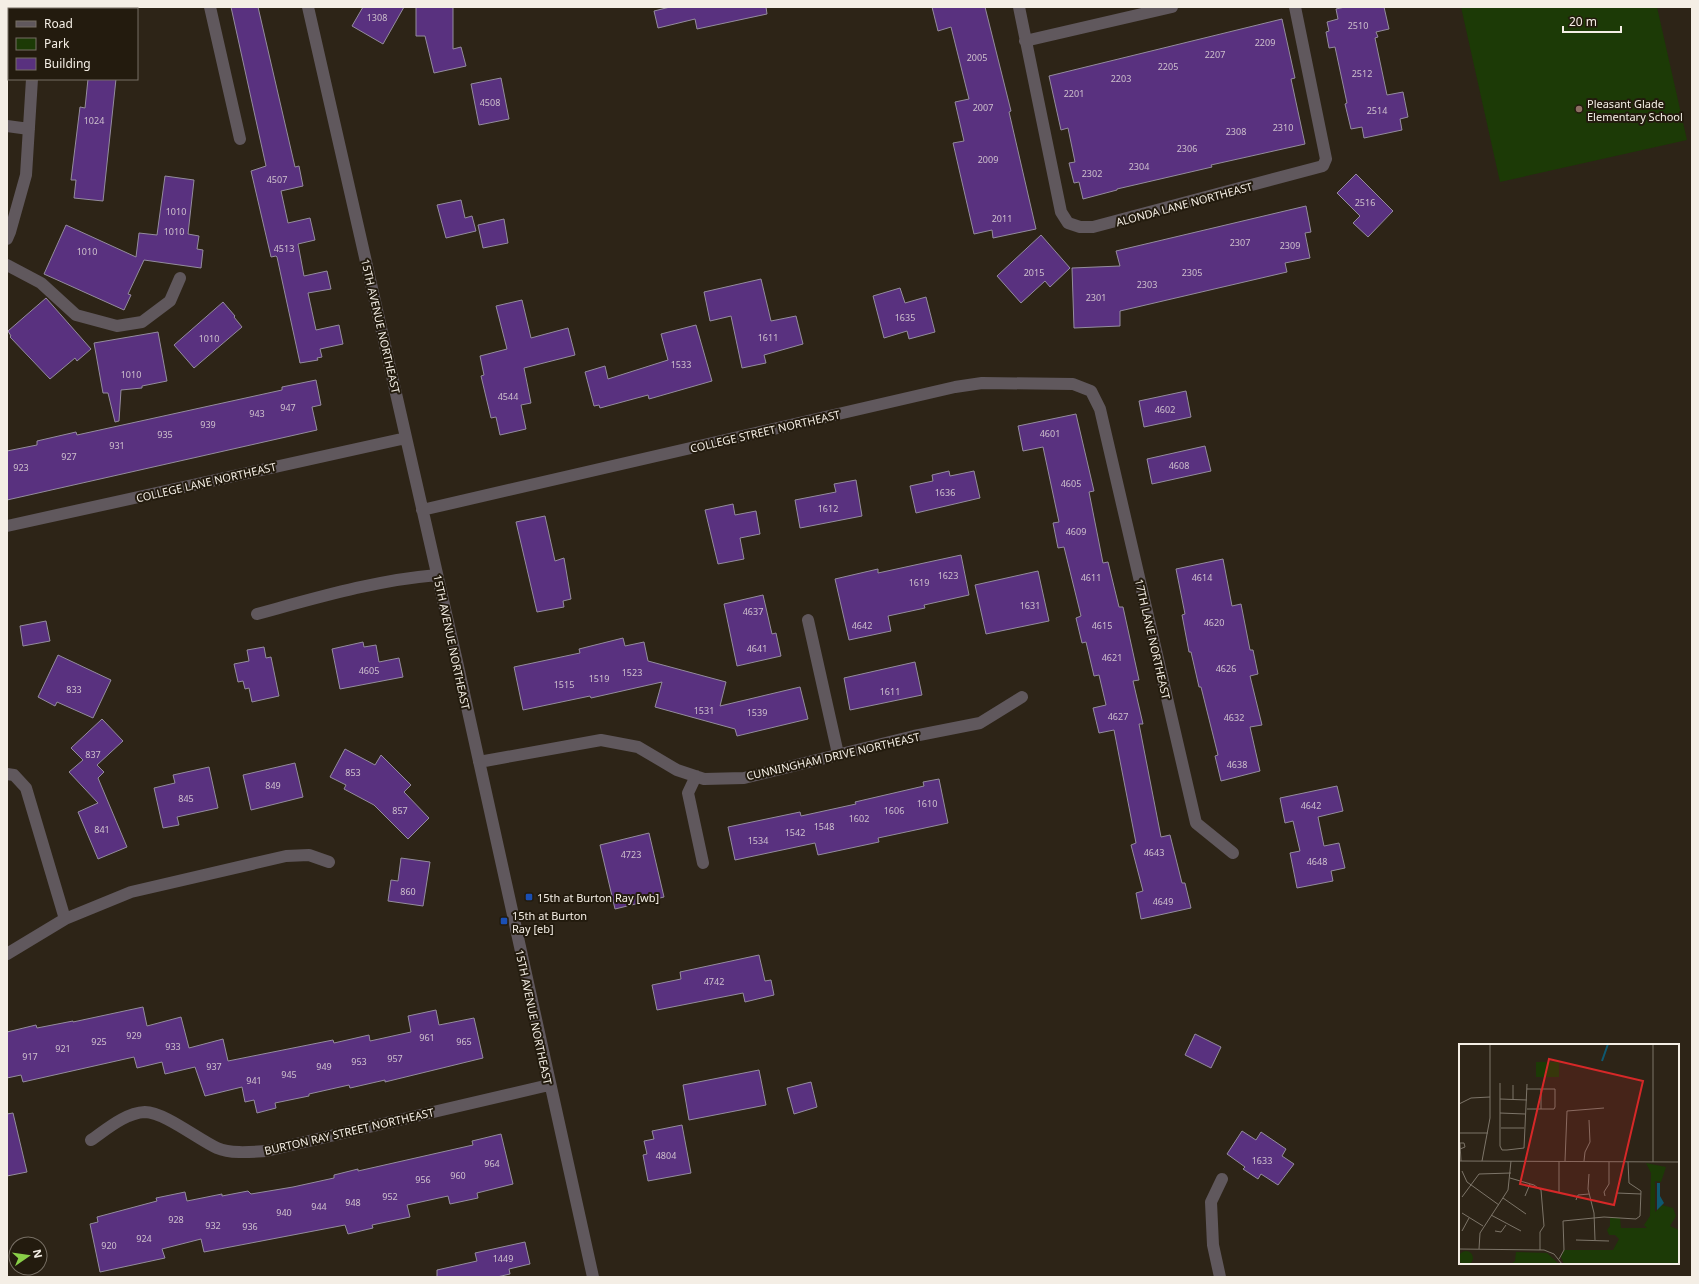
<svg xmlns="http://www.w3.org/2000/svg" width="1699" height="1284" font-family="'Noto Sans',sans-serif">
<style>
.green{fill:#1c3a06}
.building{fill:#59317f;stroke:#948c9d}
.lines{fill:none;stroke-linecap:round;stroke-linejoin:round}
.minor{stroke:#60585d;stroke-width:12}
.education-dot{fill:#8d6e63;stroke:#231b0e;stroke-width:1.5}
.transit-dot{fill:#1a4fb4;stroke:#231b0e;stroke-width:1.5}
.labels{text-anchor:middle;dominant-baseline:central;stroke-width:4;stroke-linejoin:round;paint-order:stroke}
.number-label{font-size:9px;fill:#cdbfcc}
.poi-label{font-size:11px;fill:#f4eee5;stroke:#231b0e;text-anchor:start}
.street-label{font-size:11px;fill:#f4eee5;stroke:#231b0e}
.inset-river{fill:none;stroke:#0e5870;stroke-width:2}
.inset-road{fill:none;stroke:#7d7569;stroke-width:1}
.view{fill:#d62828;fill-opacity:0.15;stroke:#d62828;stroke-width:2}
.inset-edge{fill:none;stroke:#f4eee5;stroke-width:2}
</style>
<rect width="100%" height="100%" fill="#2d2417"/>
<path class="green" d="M 1461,7 L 1657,7 L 1687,140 L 1500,182 Z"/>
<path class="building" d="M 231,7 L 258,7 L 295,167 L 299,166 L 303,186 L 281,191 L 288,223 L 310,218 L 315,240 L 298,244 L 304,276 L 327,271 L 331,289 L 308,293 L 316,330 L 339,325 L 343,344 L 320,349 L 322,357 L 317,358 L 318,360 L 300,363 L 277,257 L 276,256 L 271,257 L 251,171 L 266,166 Z
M 363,7 L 404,7 L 383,44 L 352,26 Z
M 416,7 L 453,7 L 453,49 L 461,47 L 466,66 L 434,73 L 425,36 L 416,36 Z
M 670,7 L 766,7 L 767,14 L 697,29 L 695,19 L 658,28 L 654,11 Z
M 932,7 L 985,7 L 1011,111 L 1009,112 L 1036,229 L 993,238 L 992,230 L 974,234 L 953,143 L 964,141 L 955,102 L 969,99 L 951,27 L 938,31 Z
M 1345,7 L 1384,7 L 1389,29 L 1376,32 L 1378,37 L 1375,38 L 1387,95 L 1403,92 L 1408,117 L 1400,119 L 1402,130 L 1364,138 L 1362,127 L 1351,129 L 1345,104 L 1347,103 L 1335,47 L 1329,48 L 1326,32 L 1329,31 L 1327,22 L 1338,19 L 1336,9 Z
M 1282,19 L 1295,78 L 1291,79 L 1305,144 L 1211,165 L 1212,167 L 1117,189 L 1117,190 L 1083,199 L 1079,182 L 1074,183 L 1069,163 L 1075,162 L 1068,128 L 1061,130 L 1049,76 Z
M 501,78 L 509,119 L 479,125 L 471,84 Z
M 88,79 L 116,79 L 103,201 L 74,198 L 76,180 L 71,180 L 80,107 L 85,108 Z
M 1356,174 L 1393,211 L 1368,237 L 1353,223 L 1360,216 L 1337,193 Z
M 165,176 L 194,180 L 188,234 L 199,236 L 197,249 L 203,250 L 201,268 L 144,260 L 128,294 L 131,295 L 124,310 L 44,274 L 66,225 L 136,257 L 139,233 L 157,235 Z
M 461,200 L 465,218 L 472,216 L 476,231 L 446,238 L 437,205 Z
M 1306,206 L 1311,232 L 1305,233 L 1310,258 L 1285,263 L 1287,272 L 1120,311 L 1120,326 L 1074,328 L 1072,268 L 1120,266 L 1116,251 Z
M 504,219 L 508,243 L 483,248 L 478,225 Z
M 1041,235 L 1070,268 L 1050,287 L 1045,281 L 1021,303 L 997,276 Z
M 761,279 L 771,321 L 796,316 L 803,344 L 764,355 L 766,363 L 742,368 L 731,316 L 710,321 L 704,292 Z
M 900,288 L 905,303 L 926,297 L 935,332 L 909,339 L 907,331 L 884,338 L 873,296 Z
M 46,298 L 91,349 L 77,361 L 75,358 L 50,379 L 10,337 L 11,336 L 8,331 Z
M 522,300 L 531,338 L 568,328 L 575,355 L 524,368 L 531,403 L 521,405 L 526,429 L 500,435 L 496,417 L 491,418 L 481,376 L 484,375 L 480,356 L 507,349 L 496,306 Z
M 223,302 L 235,316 L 234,317 L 242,327 L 194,368 L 174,345 Z
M 696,325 L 712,381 L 649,399 L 648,395 L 600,408 L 599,405 L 594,406 L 585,372 L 605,366 L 608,379 L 668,360 L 661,334 Z
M 158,332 L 167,381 L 142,386 L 142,388 L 121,390 L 119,421 L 115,422 L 108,393 L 103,393 L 94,343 Z
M 316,380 L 321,405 L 312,407 L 317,430 L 7,500 L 7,451 L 37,445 L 37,441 L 76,432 L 77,435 L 282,390 L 282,387 Z
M 1186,391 L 1191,417 L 1144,427 L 1139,401 Z
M 1076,414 L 1094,491 L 1089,492 L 1103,563 L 1108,562 L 1119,607 L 1123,607 L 1139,680 L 1133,681 L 1143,724 L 1139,724 L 1161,837 L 1170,835 L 1182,883 L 1185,883 L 1191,908 L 1141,919 L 1136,893 L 1143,891 L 1131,845 L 1136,843 L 1114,730 L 1099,733 L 1093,708 L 1106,705 L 1099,675 L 1094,676 L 1086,642 L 1082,643 L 1076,618 L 1081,616 L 1064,547 L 1058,548 L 1053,523 L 1059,522 L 1043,447 L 1023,451 L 1018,426 Z
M 1205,446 L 1211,471 L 1152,484 L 1147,459 Z
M 949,471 L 950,476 L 974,471 L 980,498 L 916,513 L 910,486 L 933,481 L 932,475 Z
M 856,480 L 862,516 L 800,528 L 795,500 L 836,492 L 834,484 Z
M 733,504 L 735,515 L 756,511 L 760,534 L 740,538 L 744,559 L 718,564 L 705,510 Z
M 545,516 L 555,561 L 564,558 L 571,599 L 563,601 L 564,607 L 537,612 L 516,522 Z
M 961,555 L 969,595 L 924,605 L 925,608 L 888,616 L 891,631 L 849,640 L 835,579 L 878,569 L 878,573 Z
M 1223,559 L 1232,606 L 1241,604 L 1250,650 L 1253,650 L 1258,674 L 1250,676 L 1262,725 L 1250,727 L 1260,771 L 1221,781 L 1215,756 L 1218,755 L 1201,687 L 1199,687 L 1191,652 L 1189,652 L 1182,615 L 1185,614 L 1176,569 Z
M 1038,571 L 1049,621 L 986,634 L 975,585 Z
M 763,595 L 772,634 L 776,633 L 781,656 L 737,666 L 724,604 Z
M 46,621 L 50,641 L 23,646 L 20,626 Z
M 623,638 L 625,646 L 644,642 L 648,661 L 726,682 L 720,706 L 800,687 L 808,719 L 737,736 L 735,729 L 655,707 L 662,682 L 591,698 L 590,696 L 523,710 L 514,667 L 580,653 L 579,649 Z
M 363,642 L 364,647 L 376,645 L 379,662 L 399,658 L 403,677 L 340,689 L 332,649 Z
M 264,647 L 266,658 L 271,657 L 279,696 L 252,702 L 249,688 L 245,689 L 243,681 L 238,682 L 234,664 L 249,661 L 247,650 Z
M 58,655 L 111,680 L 93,718 L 57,702 L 55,706 L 38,697 Z
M 915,662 L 922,695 L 850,710 L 844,678 Z
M 102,719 L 123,741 L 97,765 L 104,772 L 98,778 L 127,847 L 98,859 L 78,812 L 98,803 L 69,772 L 83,760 L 71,748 Z
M 345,749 L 375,765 L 381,755 L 411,785 L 404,792 L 429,818 L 408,839 L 374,805 L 344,789 L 346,785 L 330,777 Z
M 295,763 L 303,797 L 251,810 L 243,775 Z
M 209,767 L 218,808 L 177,817 L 179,825 L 163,828 L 154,788 L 175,783 L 173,775 Z
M 939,779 L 948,823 L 878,838 L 879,842 L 818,855 L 815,843 L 735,860 L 728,827 L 800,812 L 801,816 L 856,804 L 855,802 L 924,786 L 923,782 Z
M 1337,786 L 1343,811 L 1318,817 L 1324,846 L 1339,843 L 1345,868 L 1331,871 L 1333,881 L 1297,888 L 1290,853 L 1300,851 L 1293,821 L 1285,823 L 1280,798 Z
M 649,833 L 664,897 L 615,909 L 600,845 Z
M 401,858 L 430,862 L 423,906 L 388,901 L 391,880 L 398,881 Z
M 759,955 L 765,981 L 771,980 L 774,995 L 745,1002 L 743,993 L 657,1010 L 652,985 L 681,979 L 680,972 Z
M 143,1007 L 147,1026 L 181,1017 L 189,1048 L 223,1039 L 228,1061 L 333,1040 L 334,1043 L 369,1035 L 370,1041 L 411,1032 L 408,1016 L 436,1010 L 439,1025 L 474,1018 L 483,1058 L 385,1082 L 385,1080 L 350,1088 L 349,1085 L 309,1094 L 309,1096 L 275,1103 L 276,1108 L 257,1113 L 254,1100 L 245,1102 L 242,1087 L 205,1096 L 195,1067 L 165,1074 L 162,1062 L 137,1068 L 134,1057 L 23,1082 L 21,1075 L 7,1078 L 7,1032 L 36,1025 L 37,1028 L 73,1021 L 73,1022 Z
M 1195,1034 L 1221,1047 L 1211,1068 L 1185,1055 Z
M 759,1070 L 766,1105 L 689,1120 L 683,1085 Z
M 811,1082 L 817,1107 L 794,1114 L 787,1088 Z
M 13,1113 L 27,1172 L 7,1176 L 7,1114 Z
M 682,1125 L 691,1173 L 648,1181 L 643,1155 L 647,1154 L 644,1141 L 654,1139 L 652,1131 Z
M 1242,1131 L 1256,1140 L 1261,1132 L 1286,1149 L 1282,1156 L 1294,1164 L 1278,1185 L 1261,1174 L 1258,1179 L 1243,1169 L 1245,1167 L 1227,1154 Z
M 501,1134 L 513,1184 L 477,1193 L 478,1198 L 450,1204 L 448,1196 L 407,1205 L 410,1217 L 372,1225 L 373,1228 L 348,1234 L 345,1225 L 204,1252 L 201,1239 L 162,1249 L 165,1258 L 100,1272 L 90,1224 L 98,1222 L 97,1217 L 157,1201 L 156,1198 L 185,1192 L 187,1201 L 222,1194 L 222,1196 L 248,1191 L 251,1194 L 293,1187 L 334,1178 L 334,1175 L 358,1169 L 358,1171 L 473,1145 L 472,1141 Z
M 525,1242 L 530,1264 L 509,1269 L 510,1274 L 497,1277 L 437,1277 L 437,1270 L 477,1261 L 475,1253 Z"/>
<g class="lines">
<path class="minor" d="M 210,7 L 240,139
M 308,7 L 456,657 L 593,1277
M 1019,7 L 1061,212 L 1068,223 L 1080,227 L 1093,227 L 1323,166 L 1326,159 L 1295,7
M 37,9 L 37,7
M 1025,41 L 1172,7
M 7,126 L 29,129
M 7,239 L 10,232 L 26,175 L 32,79
M 7,265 L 41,283 L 76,315 L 117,326 L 142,322 L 170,301 L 180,278
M 422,510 L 955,387 L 982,383 L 1073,384 L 1091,391 L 1100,409 L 1196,823 L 1233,853
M 7,526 L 406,438
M 257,614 C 316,598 376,580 437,575
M 808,620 L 838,754
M 479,762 L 601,740 L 638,747 L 677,770 L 704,779 L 744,778 L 914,736 L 980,723 L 1022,697
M 7,774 L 14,775 L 26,788 L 65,919
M 696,776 L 688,793 L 703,863
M 7,954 L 65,919 L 131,892 L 286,856 L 309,855 L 329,862
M 91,1140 C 107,1129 125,1113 145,1112 C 164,1112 199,1140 217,1148 C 231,1154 251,1152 266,1151 L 549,1085
M 1220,1277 L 1213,1245 L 1211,1202 L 1222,1179"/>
</g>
<circle class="education-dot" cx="1579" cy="109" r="4"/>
<g class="transit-dot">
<rect x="525" y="893" width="8" height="8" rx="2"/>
<rect x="500" y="917" width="8" height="8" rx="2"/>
</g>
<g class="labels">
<g class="number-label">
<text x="377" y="17">1308</text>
<text x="1358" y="25">2510</text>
<text x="1265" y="42">2209</text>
<text x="1215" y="54">2207</text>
<text x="977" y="57">2005</text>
<text x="1168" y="66">2205</text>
<text x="1362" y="73">2512</text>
<text x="1121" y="78">2203</text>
<text x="1074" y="93">2201</text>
<text x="490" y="102">4508</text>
<text x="983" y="107">2007</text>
<text x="1377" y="110">2514</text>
<text x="94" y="120">1024</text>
<text x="1283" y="127">2310</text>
<text x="1236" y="131">2308</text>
<text x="1187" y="148">2306</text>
<text x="988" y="159">2009</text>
<text x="1139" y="166">2304</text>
<text x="1092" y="173">2302</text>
<text x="277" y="179">4507</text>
<text x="1365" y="202">2516</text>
<text x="176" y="211">1010</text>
<text x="1002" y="218">2011</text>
<text x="174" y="231">1010</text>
<text x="1240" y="242">2307</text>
<text x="1290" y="245">2309</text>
<text x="284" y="248">4513</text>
<text x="87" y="251">1010</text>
<text x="1034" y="272">2015</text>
<text x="1192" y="272">2305</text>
<text x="1147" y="284">2303</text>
<text x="1096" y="297">2301</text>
<text x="905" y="317">1635</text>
<text x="768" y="337">1611</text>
<text x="209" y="338">1010</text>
<text x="681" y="364">1533</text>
<text x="131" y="374">1010</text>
<text x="508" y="396">4544</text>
<text x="288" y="407">947</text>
<text x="1165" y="409">4602</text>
<text x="257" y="413">943</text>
<text x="208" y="424">939</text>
<text x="1050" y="433">4601</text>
<text x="165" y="434">935</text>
<text x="117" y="445">931</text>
<text x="69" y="456">927</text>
<text x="1179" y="465">4608</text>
<text x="21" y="467">923</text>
<text x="1071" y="483">4605</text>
<text x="945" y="492">1636</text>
<text x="828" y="508">1612</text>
<text x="1076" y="531">4609</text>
<text x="948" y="575">1623</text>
<text x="1091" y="577">4611</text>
<text x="1202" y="577">4614</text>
<text x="919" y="582">1619</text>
<text x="1030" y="605">1631</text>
<text x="753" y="611">4637</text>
<text x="1214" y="622">4620</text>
<text x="862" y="625">4642</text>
<text x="1102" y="625">4615</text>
<text x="757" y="648">4641</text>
<text x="1112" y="657">4621</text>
<text x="1226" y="668">4626</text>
<text x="369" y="670">4605</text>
<text x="632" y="672">1523</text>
<text x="599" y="678">1519</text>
<text x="564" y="684">1515</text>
<text x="74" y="689">833</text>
<text x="890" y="691">1611</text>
<text x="704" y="710">1531</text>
<text x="757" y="712">1539</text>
<text x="1118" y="716">4627</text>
<text x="1234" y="717">4632</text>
<text x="93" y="754">837</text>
<text x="1237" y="764">4638</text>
<text x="353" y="772">853</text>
<text x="273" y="785">849</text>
<text x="186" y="798">845</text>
<text x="927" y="803">1610</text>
<text x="1311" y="805">4642</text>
<text x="400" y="810">857</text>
<text x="894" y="810">1606</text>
<text x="859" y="818">1602</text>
<text x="824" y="826">1548</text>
<text x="102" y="829">841</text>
<text x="795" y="832">1542</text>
<text x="758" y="840">1534</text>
<text x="1154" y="852">4643</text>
<text x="631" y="854">4723</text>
<text x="1317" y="861">4648</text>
<text x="408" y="891">860</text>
<text x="1163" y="901">4649</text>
<text x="714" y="981">4742</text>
<text x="134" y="1035">929</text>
<text x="427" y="1037">961</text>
<text x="99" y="1041">925</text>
<text x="464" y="1041">965</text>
<text x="173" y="1046">933</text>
<text x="63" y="1048">921</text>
<text x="30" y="1056">917</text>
<text x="395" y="1058">957</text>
<text x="359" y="1061">953</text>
<text x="214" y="1066">937</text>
<text x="324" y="1066">949</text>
<text x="289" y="1074">945</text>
<text x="254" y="1080">941</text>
<text x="666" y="1155">4804</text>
<text x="1262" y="1160">1633</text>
<text x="492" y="1163">964</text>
<text x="458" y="1175">960</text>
<text x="423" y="1179">956</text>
<text x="390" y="1196">952</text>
<text x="353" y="1202">948</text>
<text x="319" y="1206">944</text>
<text x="284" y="1212">940</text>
<text x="176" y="1219">928</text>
<text x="213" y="1225">932</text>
<text x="250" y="1226">936</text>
<text x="144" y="1238">924</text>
<text x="109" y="1245">920</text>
<text x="503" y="1258">1449</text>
</g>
<g class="poi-label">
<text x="1587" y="103">Pleasant Glade<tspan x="1587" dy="13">Elementary School</tspan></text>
<text x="537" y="897">15th at Burton Ray [wb]</text>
<text x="512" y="915">15th at Burton<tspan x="512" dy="13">Ray [eb]</tspan></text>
</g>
<g class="street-label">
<text transform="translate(1184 204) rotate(-15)">ALONDA LANE NORTHEAST</text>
<text transform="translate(381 326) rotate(77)">15TH AVENUE NORTHEAST</text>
<text transform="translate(765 431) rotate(-13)">COLLEGE STREET NORTHEAST</text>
<text transform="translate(206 482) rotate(-13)">COLLEGE LANE NORTHEAST</text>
<text transform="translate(1153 639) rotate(77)">17TH LANE NORTHEAST</text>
<text transform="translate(452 642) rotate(78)">15TH AVENUE NORTHEAST</text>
<text transform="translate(833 756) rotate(-13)">CUNNINGHAM DRIVE NORTHEAST</text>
<text transform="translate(534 1017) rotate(78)">15TH AVENUE NORTHEAST</text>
<text transform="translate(349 1131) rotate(-13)">BURTON RAY STREET NORTHEAST</text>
</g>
</g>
<g transform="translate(1459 1044)">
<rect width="220" height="220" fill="#2d2417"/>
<path d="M 77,18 L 100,18 L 100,33 L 77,33 ZM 187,119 L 207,123 L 202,138 L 196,137 L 196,168 L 203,161 L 214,164 L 217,172 L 211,182 L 220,186 L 220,220 L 105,220 L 102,213 L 105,206 L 154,206 L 160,195 L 156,191 L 150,191 L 148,186 L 151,182 L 151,173 L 161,174 L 162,184 L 188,184 L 185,181 L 191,172 L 192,129 ZM0 214a7 7 0 1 1 14 0a7 7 0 1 1-14 0ZM 57,208 L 88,209 L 100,220 L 52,220 L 56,217 Z" fill="#1c3a06"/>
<path d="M 198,139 L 201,139 L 201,152 L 205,159 L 198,166 Z" fill="#0e5870"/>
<path class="inset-river" d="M 143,17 L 149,0"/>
<path class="inset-road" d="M 194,0 L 194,118M 41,39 L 41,102 L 43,106 L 48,106 L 65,104 L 68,40M 82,45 L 82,65M 41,55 L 68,56M 54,55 L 54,41M 0,60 L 12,54 L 31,53M 68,65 L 95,65 L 96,63 L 96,45 L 68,45M 41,69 L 66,70M 42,84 L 65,84M 0,89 L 29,89M 1,105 L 6,103 L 5,99 L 1,99 L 1,100 L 2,117M 0,117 L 220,118M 23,117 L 31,74 L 31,0M 106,117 L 108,67 L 145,64M 125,117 L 126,108 L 131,98 L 130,76M 3,127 L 8,138 L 40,161M 130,130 L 129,145 L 135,169 L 136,196M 51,134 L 75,141 L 82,146 L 85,182 L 81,188 L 81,206M 100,149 L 100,117M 158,149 L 182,150M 66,152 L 71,140M 146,152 L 145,148 L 150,140 L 150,118M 3,153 L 20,130 L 52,129M 44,154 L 67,170M 117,156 L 119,151 L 130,150M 3,169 L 24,182M 32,171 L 62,187M 3,187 L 10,174M 36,187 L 42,188 L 47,181M 117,196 L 150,197M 0,205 L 85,206 L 95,210 L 103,220M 20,205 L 21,189 L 49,146 L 52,117M 100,215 L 105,206 L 104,177 L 145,173 L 177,175 L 181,172 L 182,147 L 170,139 L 169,118"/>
<path class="view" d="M 90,15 L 184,37 L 155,161 L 61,140 Z"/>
<rect width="220" height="220" class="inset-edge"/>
</g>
<rect width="1699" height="1284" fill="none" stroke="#f4eee5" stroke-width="16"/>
<rect x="8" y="8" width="130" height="72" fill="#231b0e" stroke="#776f64"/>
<rect x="16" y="21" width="20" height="6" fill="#60585d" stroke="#776f64"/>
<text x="44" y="28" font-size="12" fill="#f4eee5">Road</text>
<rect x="16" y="38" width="20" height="12" fill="#1c3a06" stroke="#776f64"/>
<text x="44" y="48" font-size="12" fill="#f4eee5">Park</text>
<rect x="16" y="58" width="20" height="12" fill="#59317f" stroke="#776f64"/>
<text x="44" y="68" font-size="12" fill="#f4eee5">Building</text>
<g transform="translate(28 1256) rotate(77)"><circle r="19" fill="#231b0e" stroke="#776f64"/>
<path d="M0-3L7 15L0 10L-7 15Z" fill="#89cf48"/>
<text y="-6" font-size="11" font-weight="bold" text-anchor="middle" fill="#f4eee5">N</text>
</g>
<path d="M1563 26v6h58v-6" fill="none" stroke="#f4eee5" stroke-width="2"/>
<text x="1569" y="26" font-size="12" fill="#f4eee5" stroke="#231b0e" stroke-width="3" paint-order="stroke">20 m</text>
</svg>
